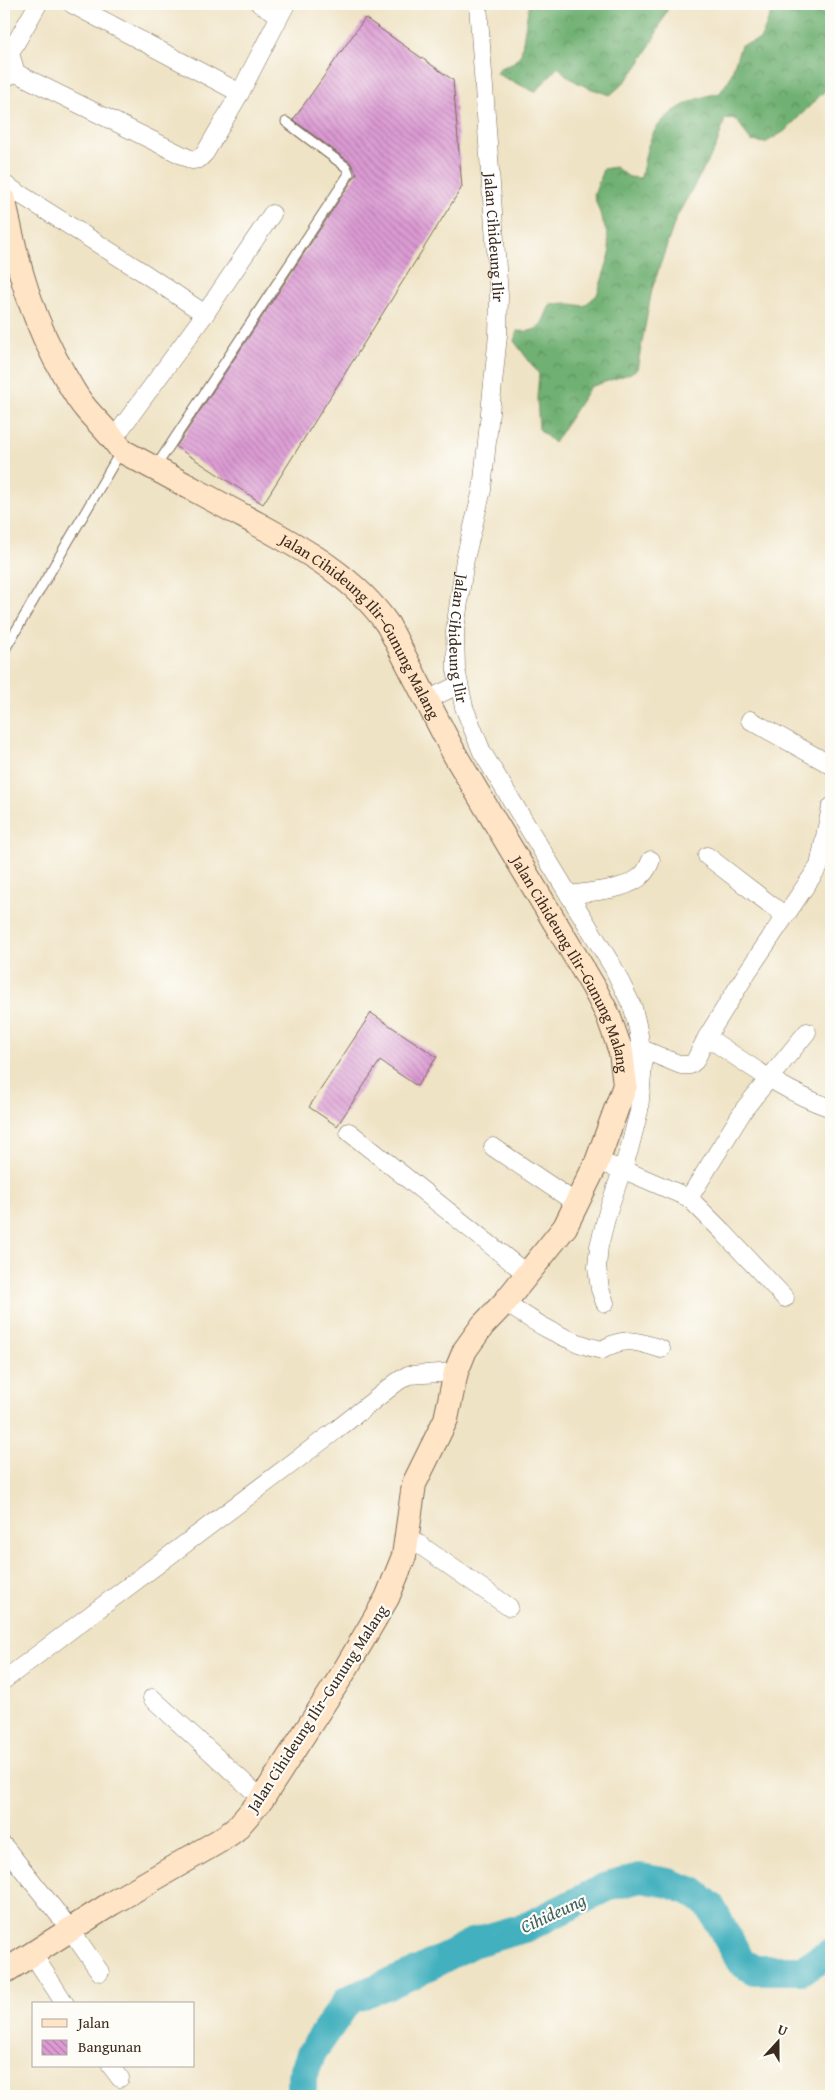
<svg xmlns="http://www.w3.org/2000/svg" width="835" height="2100" font-family="'Gentium Book Plus',serif">
<style>
.forest{fill:url(#forest-crowns);stroke:#556d48}
.lines{fill:none;stroke-linecap:round;stroke-linejoin:round}
.river{stroke:#42b0be;stroke-width:30}
.building{fill:url(#building-back-hatch)}
.service-casing{stroke:#7a6b58;stroke-width:11}
.minor-casing{stroke:#7a6b58;stroke-width:19}
.secondary-casing{stroke:#7a6b58;stroke-width:26}
.service{stroke:#fff;stroke-width:9}
.minor{stroke:#fff;stroke-width:18}
.secondary{stroke:#ffe4c6;stroke-width:24}
.labels{text-anchor:middle;dominant-baseline:central;stroke-width:4.5;stroke-linejoin:round;paint-order:stroke}
.street-label{font-size:16px;fill:#3b2a1e;stroke:#fdfcf7}
.water-label{font-size:18px;font-style:italic;fill:#3e605e;stroke:#fdfcf7}
</style>
<defs>
<pattern id="forest-crowns" width="20" height="18" patternUnits="userSpaceOnUse" patternTransform="scale(1.25)"><rect width="20" height="18" fill="#6fb072"/><path d="M2 6a3 3 0 1 1 6 0M12 15a3 3 0 1 1 6 0" fill="none" stroke="#5c8f5d"/></pattern>
<pattern id="building-back-hatch" width="6" height="6" patternUnits="userSpaceOnUse" patternTransform="scale(1.25)"><rect width="6" height="6" fill="#db9ad3"/><path d="M-1 5l2 2M0 0l6 6M5-1l2 2" fill="none" stroke="#b37eab"/></pattern>
</defs>
<rect width="100%" height="100%" fill="#fdfcf7"/>
<filter id="ink" filterUnits="userSpaceOnUse"><feTurbulence type="fractalNoise" baseFrequency=".02" numOctaves="2"/><feDisplacementMap in="SourceGraphic" scale="10" xChannelSelector="R" yChannelSelector="G"/><feConvolveMatrix kernelMatrix="1 2 1 2 8 2 1 2 1" color-interpolation-filters="sRGB"/></filter>
<filter id="wash" filterUnits="userSpaceOnUse"><feTurbulence type="fractalNoise" baseFrequency=".0096" numOctaves="4" result="noise"/><feDisplacementMap in="SourceGraphic" scale="20" xChannelSelector="R" yChannelSelector="G"/><feGaussianBlur stdDeviation="1.12" result="paint"/><feColorMatrix in="noise" values="0 0 0 0 0 0 0 0 0 0 0 0 0 0 0 0 0 1.4 0 .05"/><feComposite in="paint" operator="in"/></filter>
<g filter="url(#wash)">
<rect width="100%" height="100%" fill="#efe3c5"/>
<path class="forest" d="M 529,4 L 670,4 C 653,39 642,70 610,95 C 589,88 573,84 558,67 L 535,92 L 497,74 L 500,68 L 512,64 L 521,54 Z
M 775,4 L 831,4 L 831,85 L 785,131 L 765,143 L 751,141 C 744,133 742,124 733,118 L 725,119 L 716,147 L 676,218 L 652,289 L 637,369 L 629,374 L 590,387 L 554,443 L 539,429 L 537,398 L 539,374 L 514,341 L 517,331 C 541,333 541,325 550,305 L 565,303 L 584,306 L 597,295 L 610,254 L 607,233 L 594,196 L 603,169 L 615,167 L 629,177 L 641,178 C 644,163 646,146 654,132 C 667,110 696,97 720,93 L 730,78 L 741,45 L 760,40 Z"/>
<g class="lines">
<path class="river" d="M 302,2096 L 302,2077 L 312,2052 L 348,2000 L 411,1975 L 472,1943 L 527,1927 L 607,1887 L 640,1878 L 669,1883 L 693,1892 L 710,1906 L 741,1962 L 754,1970 L 802,1970 L 831,1953"/>
</g>
<g id="blocks">
<path class="building" d="M 365,18 L 453,80 L 462,187 L 263,504 L 176,447 L 357,173 L 350,162 L 293,120 Z
M 371,1013 L 437,1057 L 417,1086 L 380,1061 L 337,1126 L 309,1107 Z"/>
</g>
</g>
<g filter="url(#ink)">
<use href="#blocks" fill-opacity="0" stroke="#7a6b58" stroke-width="1"/>
<g class="lines">
<defs>
<path id="service" d="M 155,468 L 349,174 L 346,167 L 286,122
M 4,651 L 121,451"/>
<g id="minor">
<path d="M 72,4 L 240,93"/>
<path d="M 260,4 L 280,15"/>
<path id="s1" d="M 478,4 L 499,296 L 498,335 L 482,490 L 465,559 L 455,630 L 456,670 L 464,707 L 482,752 L 613,967 L 633,1008 L 638,1029 L 643,1064 L 639,1111 L 629,1150 L 608,1211 L 599,1246 L 597,1267 L 600,1289 L 605,1303"/>
<path d="M 16,73 L 10,53 L 38,4"/>
<path d="M 4,78 L 16,73 L 192,160 L 199,159 L 205,153 L 240,93 L 286,4"/>
<path d="M 4,184 L 144,273 L 205,314"/>
<path d="M 114,438 L 205,314 L 272,214"/>
<path d="M 427,700 L 458,685"/>
<path d="M 750,720 L 831,765"/>
<path d="M 707,856 L 784,915"/>
<path d="M 569,895 C 590,891 629,891 643,874 C 647,870 649,865 651,860"/>
<path d="M 707,1037 C 747,1064 786,1093 831,1108"/>
<path d="M 642,1049 L 681,1065 L 690,1065 L 695,1061 L 707,1037 L 748,971 L 819,866 L 831,807"/>
<path d="M 349,1132 L 528,1275"/>
<path d="M 493,1147 L 576,1203"/>
<path d="M 597,1162 L 622,1169 L 689,1198 L 723,1232 L 785,1298"/>
<path d="M 689,1198 L 745,1108 L 807,1032"/>
<path d="M 505,1302 C 535,1323 566,1342 602,1350 C 624,1336 637,1341 661,1349"/>
<path d="M 407,1536 L 509,1607"/>
<path d="M 4,1680 L 335,1431 L 397,1382 L 408,1375 L 456,1372"/>
<path d="M 152,1698 L 262,1799"/>
<path d="M 4,1846 L 70,1929 L 100,1972"/>
<path d="M 32,1953 L 65,2004"/>
<path d="M 111,2066 L 120,2078"/>
</g>
<g id="secondary">
<path id="s2" d="M 4,201 C 16,262 33,324 66,378 C 72,389 79,401 87,410 C 99,424 112,435 122,451 C 162,472 202,494 243,516 C 297,546 352,573 388,625 L 455,755 L 593,986 L 608,1015 L 621,1052 L 625,1085 L 597,1162 L 565,1227 L 505,1302 L 483,1325 L 465,1350 L 456,1372 L 446,1419 L 414,1484 L 404,1556 L 387,1598 L 342,1675 L 262,1799 L 235,1830 L 219,1841 L 112,1903 L 4,1972"/>
</g>
</defs>
<use href="#service" class="service-casing"/>
<use href="#minor" class="minor-casing"/>
<use href="#secondary" class="secondary-casing"/>
<use href="#service" class="service"/>
<use href="#minor" class="minor"/>
<use href="#secondary" class="secondary"/>
</g>
</g>
<g class="labels">
<g class="street-label">
<text stroke="none"><textPath href="#s1" startOffset="234">Jalan Cihideung Ilir</textPath></text>
<text stroke="none"><textPath href="#s2" startOffset="584">Jalan Cihideung Ilir–Gunung Malang</textPath></text>
<text stroke="none"><textPath href="#s1" startOffset="639">Jalan Cihideung Ilir</textPath></text>
<text stroke="none"><textPath href="#s2" startOffset="988">Jalan Cihideung Ilir–Gunung Malang</textPath></text>
<text transform="translate(317 1708) rotate(-57)">Jalan Cihideung Ilir–Gunung Malang</text>
</g>
<g class="water-label">
<text transform="translate(553 1913) rotate(-25)">Cihideung</text>
</g>
</g>
<rect width="835" height="2100" fill="none" stroke="#fdfcf7" stroke-width="20"/>
<rect x="32" y="2002" width="162" height="65" fill="#fdfcf7" stroke="#afa8a0"/>
<rect x="42" y="2019" width="25" height="8" fill="#ffe4c6" stroke="#afa8a0"/>
<text x="78" y="2028" font-size="15" fill="#3b2a1e">Jalan</text>
<rect x="42" y="2040" width="25" height="15" fill="url(#building-back-hatch)" stroke="#afa8a0"/>
<text x="78" y="2052" font-size="15" fill="#3b2a1e">Bangunan</text>
<g transform="translate(778 2042) rotate(21)" stroke="#fdfcf7" stroke-width="4" paint-order="stroke">
<path d="M0-4L9 19L0 12L-9 19Z" fill="#3b2a1e"/>
<text y="-8" font-size="14" font-weight="bold" text-anchor="middle" fill="#3b2a1e">U</text>
</g>
</svg>
